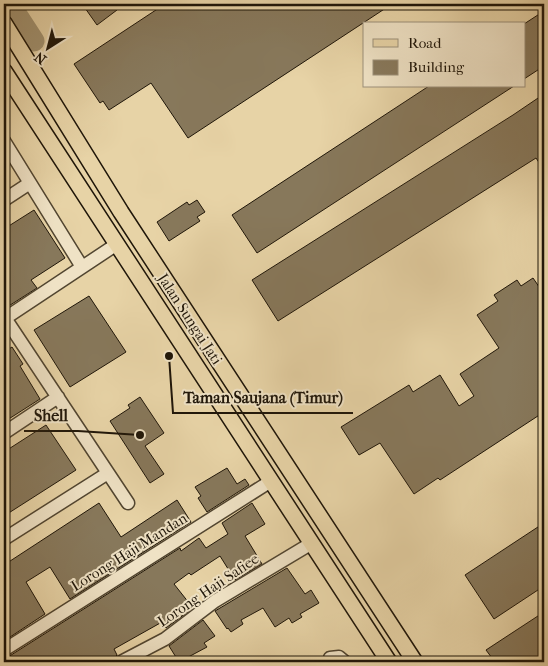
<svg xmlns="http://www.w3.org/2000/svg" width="548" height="666" font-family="'IM FELL French Canon',serif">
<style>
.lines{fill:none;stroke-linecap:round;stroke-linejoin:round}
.river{stroke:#a39371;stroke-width:21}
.building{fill:#87785b;stroke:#1f1609}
.minor-casing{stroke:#514530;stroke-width:15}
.major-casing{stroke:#1f1609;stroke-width:18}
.minor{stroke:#efe2c5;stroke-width:12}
.major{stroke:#e7d3a6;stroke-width:15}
.labels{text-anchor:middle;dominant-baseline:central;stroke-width:4;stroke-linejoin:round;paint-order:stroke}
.street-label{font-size:15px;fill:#1f1609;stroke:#efe2c5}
.leader{fill:none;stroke:#1f1609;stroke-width:2}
.callout-dot{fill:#1f1609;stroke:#efe2c5;stroke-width:2}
.callout-label{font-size:16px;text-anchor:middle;font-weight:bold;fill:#1f1609;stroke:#efe2c5;stroke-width:4;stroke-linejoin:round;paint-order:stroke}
</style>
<rect width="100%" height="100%" fill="#e7d3a6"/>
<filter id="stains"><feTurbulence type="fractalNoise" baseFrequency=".004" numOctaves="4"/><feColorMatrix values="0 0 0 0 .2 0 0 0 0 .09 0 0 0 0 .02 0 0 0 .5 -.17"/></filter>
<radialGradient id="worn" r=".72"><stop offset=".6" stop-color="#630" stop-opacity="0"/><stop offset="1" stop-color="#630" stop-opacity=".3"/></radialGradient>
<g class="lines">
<path class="river" d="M 10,4 L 34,41"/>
</g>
<path class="building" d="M 91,4 L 112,4 L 117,10 L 97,25 L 85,8 Z
M 165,4 L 392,4 L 188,138 L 151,83 L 109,110 L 103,101 L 100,103 L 74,64 Z
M 544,11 L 544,66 L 524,79 L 524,24 Z
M 429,86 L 514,86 L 257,253 L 232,215 Z
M 544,94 L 544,170 L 536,158 L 278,321 L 252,280 L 513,115 Z
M 197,200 L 205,212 L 197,217 L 200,221 L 169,241 L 157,222 L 187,202 L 189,205 Z
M 34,210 L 65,258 L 31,280 L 37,288 L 4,309 L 4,229 Z
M 533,278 L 544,294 L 544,412 L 440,480 L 438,478 L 414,494 L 380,443 L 359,455 L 341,427 L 409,385 L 413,392 L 440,375 L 459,406 L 474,396 L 460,374 L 499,348 L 477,315 L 498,301 L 494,295 L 517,280 L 521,286 Z
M 89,296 L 126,352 L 70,387 L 34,330 Z
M 12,347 L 23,364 L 20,366 L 40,399 L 4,422 L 4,352 Z
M 140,397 L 164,433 L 145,446 L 164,474 L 150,483 L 110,421 L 130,408 L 128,405 Z
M 46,425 L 76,470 L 4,516 L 4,452 Z
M 227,468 L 237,484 L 245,479 L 249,485 L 207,512 L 198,498 L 201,496 L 195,487 Z
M 177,500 L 191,522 L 70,599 L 50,567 L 26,582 L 45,614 L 4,641 L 4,565 L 99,503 L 121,537 Z
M 252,503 L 265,524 L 245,536 L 262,564 L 235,580 L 220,556 L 191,575 L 189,573 L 174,584 L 193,608 L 166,628 L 162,622 L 114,649 L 117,655 L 114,658 L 113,662 L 4,662 L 4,658 L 8,657 L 180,548 L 181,551 L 199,538 L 206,548 L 228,534 L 222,523 Z
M 544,523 L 544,586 L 494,619 L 465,575 Z
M 287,568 L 305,594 L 311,590 L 319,603 L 300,614 L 302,617 L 292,623 L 289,618 L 275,627 L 263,608 L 241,620 L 243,624 L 231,632 L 228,628 L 227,629 L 215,611 Z
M 544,612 L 544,662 L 495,662 L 486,650 Z
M 203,620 L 215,636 L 204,643 L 207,647 L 179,662 L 169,646 Z"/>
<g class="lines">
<defs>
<path id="minor" d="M 4,141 L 82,267
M 4,200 L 30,183
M 5,318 L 128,503
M 4,319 L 117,244
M 4,433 L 58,397
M 4,539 L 108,473
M 4,650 L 271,481
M 330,658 L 339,657 L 345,662
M 121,662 L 165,639 L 215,601 L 312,543"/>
<path id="major" d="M 4,23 L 121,212 L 415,662
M 4,71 L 389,662"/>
</defs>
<use href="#minor" class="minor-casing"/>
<use href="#major" class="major-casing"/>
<use href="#minor" class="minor"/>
<use href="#major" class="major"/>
</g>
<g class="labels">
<g class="street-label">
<text transform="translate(190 319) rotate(57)">Jalan Sungai Jati</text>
<text transform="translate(129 552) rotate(-32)">Lorong Haji Mandan</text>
<text transform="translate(208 590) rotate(-34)">Lorong Haji Safiee</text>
</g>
</g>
<path class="leader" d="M169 356L173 413H353M140 435L78 431H24"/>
<g class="callout-dot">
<circle cx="169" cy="356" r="5"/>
<circle cx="140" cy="435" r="5"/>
</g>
<g class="callout-label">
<text x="263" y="403">Taman Saujana (Timur)</text>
<text x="51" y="421">Shell</text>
</g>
<rect width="548" height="666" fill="none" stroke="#e7d3a6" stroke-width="20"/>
<rect x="5" y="5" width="538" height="656" fill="none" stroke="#1f1609" stroke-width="2.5"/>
<rect x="10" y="10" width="528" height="646" fill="none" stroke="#1f1609"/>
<rect x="363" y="22" width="162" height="65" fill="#efe2c5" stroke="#9c907a"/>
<rect x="373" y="39" width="25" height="8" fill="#e7d3a6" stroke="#9c907a"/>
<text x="408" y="48" font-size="15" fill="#1f1609">Road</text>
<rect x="373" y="60" width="25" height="15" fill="#87785b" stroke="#9c907a"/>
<text x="408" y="72" font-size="15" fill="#1f1609">Building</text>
<g transform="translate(48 48) rotate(216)" stroke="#efe2c5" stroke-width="4" paint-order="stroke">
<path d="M0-4L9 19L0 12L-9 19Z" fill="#1f1609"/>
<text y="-8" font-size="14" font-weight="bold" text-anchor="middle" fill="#1f1609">N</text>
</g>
<rect width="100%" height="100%" filter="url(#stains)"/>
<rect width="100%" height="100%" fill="url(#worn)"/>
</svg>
